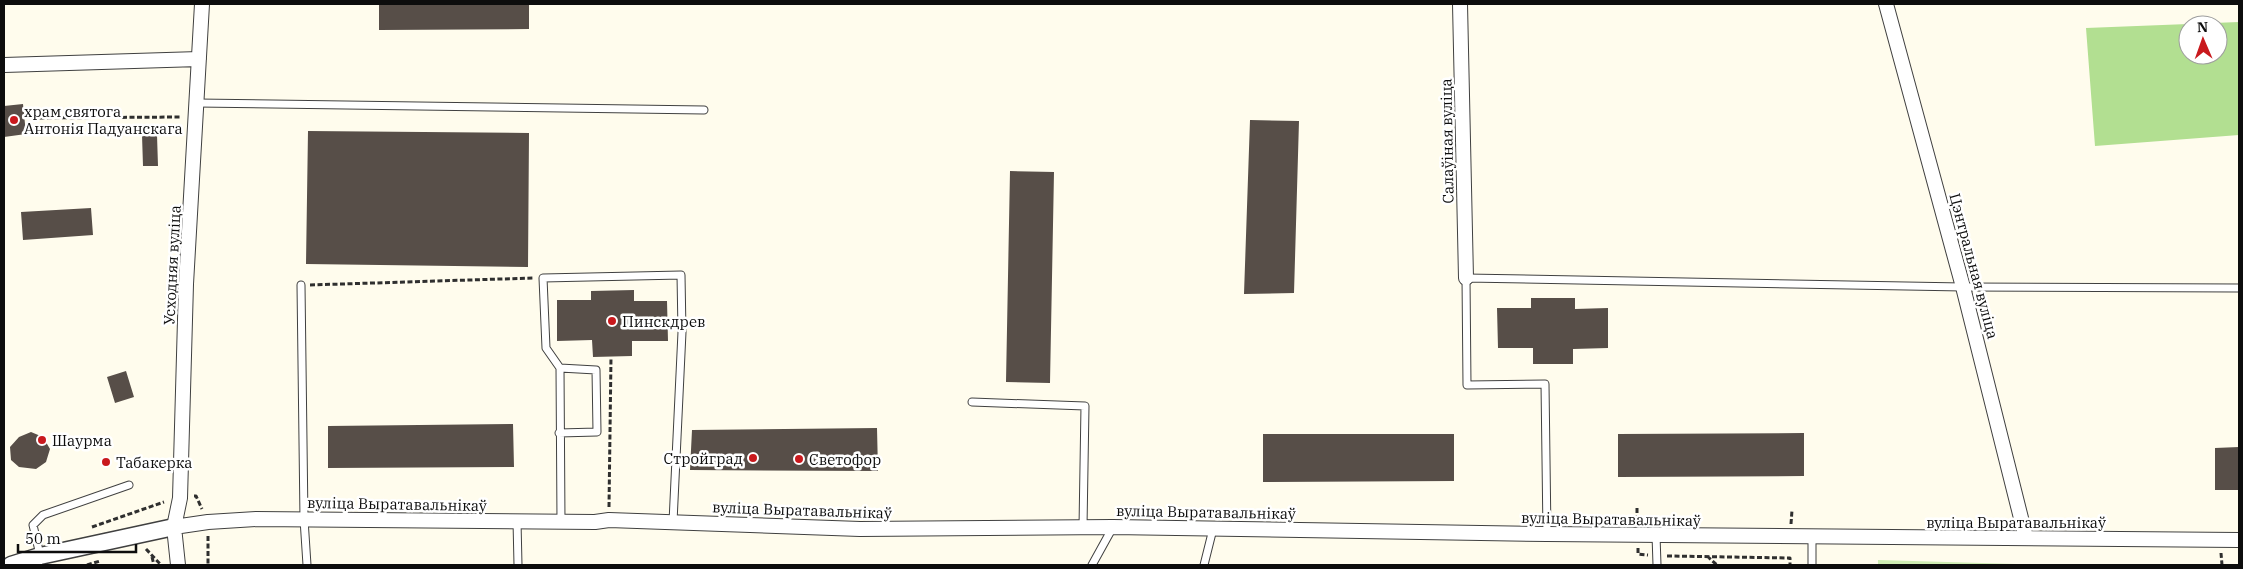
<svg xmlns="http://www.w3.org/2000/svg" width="2243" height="569" font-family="'IBM Plex Serif',serif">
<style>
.green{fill:#cfedb3}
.forest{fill:#b2df91;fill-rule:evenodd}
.building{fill:#574e48}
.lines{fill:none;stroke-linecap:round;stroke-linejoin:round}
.service-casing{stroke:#404040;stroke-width:9}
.minor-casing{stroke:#404040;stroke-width:16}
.tertiary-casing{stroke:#404040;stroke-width:19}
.path{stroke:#2f2f2f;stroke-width:3;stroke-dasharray:5 2.5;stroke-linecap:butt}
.service{stroke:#fff;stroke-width:7}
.minor{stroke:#fff;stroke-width:14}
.tertiary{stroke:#fff;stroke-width:16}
.poi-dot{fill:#c9191d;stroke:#fff;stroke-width:2}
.labels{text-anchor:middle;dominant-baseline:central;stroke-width:5;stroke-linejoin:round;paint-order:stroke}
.poi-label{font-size:15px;fill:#0d0d0d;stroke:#fff;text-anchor:start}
.street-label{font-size:15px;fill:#0d0d0d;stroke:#fff}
</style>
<rect width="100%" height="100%" fill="#fffced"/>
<path class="green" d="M 1878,560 L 2055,565 L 1878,565 Z"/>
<path class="forest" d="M 2239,22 L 2239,135 L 2095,146 L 2086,28 ZM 2188,25 L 2218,25 L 2218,55 L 2188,55 Z"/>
<path class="building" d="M 379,4 L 529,4 L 529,29 L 379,30 Z
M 23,104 L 26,134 L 4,137 L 4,106 Z
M 1250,120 L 1299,121 L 1294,293 L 1244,294 Z
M 308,131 L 529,133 L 528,267 L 306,264 Z
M 142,135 L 157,135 L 158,166 L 143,166 Z
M 1010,171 L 1054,172 L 1050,383 L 1006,382 Z
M 91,208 L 93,235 L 23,240 L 21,212 Z
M 634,290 L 634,301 L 667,301 L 668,341 L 632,341 L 632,356 L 593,357 L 592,340 L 557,341 L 557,300 L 591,300 L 591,291 Z
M 1531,298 L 1575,298 L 1575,309 L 1608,308 L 1608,348 L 1573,349 L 1573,364 L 1533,364 L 1533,348 L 1498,348 L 1497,308 L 1531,308 Z
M 126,371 L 134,397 L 115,403 L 107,377 Z
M 513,424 L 514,467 L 328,468 L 328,426 Z
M 877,428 L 878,471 L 690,470 L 692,430 Z
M 31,432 L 43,437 L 50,449 L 46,462 L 36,469 L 19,467 L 11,460 L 10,447 L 19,437 Z
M 1804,433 L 1804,476 L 1618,477 L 1618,434 Z
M 1263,434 L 1454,434 L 1454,481 L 1263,482 Z
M 2239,447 L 2239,490 L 2215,490 L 2215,448 Z"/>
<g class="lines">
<defs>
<path id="service" d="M 197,103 L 704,110
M 301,285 L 304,519 L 307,565
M 972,402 L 1085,406 L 1083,527
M 559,433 L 597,432 L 596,370 L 560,368
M 517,521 L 518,565
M 561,522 L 560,368 L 546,348 L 543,278 L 681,275 L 682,332 L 673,522
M 1547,534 L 1545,384 L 1467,385 L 1466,278 L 1963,287 L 2239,288
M 1656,535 L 1657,565
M 1812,537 L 1812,565
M 40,555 L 33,525 L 43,515 L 129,485
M 1092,565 L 1113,527
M 1204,565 L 1213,529"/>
<path id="minor" d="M 1460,4 L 1466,278
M 1886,4 L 1963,287 L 2026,538
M 4,65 L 199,59
M 174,527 L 208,522 L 256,519 L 595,522 L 609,520 L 860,529 L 1113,527 L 1547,534 L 2239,540
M 178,565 L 174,527 L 180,498 L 186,284 L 202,4"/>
<path id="tertiary" d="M 11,565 L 40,556 L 174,527"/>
</defs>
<use href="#service" class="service-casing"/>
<use href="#minor" class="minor-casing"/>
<use href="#tertiary" class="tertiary-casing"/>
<path class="path" d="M 32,118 L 182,117
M 310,285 L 533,278
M 194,496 L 196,496 L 202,509
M 609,507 L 611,357
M 1637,508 L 1637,522
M 1791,524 L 1792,510
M 92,527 L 164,502
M 208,536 L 208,565
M 1638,548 L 1638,554 L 1648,555
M 146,549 L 161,565
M 2221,553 L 2222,565
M 1667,556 L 1790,558 L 1790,565
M 1707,556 L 1717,565
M 152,557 L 154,565
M 87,565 L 100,561"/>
<use href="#service" class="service"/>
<use href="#minor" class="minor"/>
<use href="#tertiary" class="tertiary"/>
</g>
<g class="poi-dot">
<circle cx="14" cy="120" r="5"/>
<circle cx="612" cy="321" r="5"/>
<circle cx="42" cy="440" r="5"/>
<circle cx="753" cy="458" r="5"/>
<circle cx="799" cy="459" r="5"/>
<circle cx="106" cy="462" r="5"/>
</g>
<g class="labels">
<g class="poi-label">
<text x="24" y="111">храм святога<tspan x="24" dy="17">Антонія Падуанскага</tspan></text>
<text x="622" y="321">Пинскдрев</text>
<text x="52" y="440">Шаурма</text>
<text x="743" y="458" text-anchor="end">Стройград</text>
<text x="809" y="459">Светофор</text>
<text x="116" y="462">Табакерка</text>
</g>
<g class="street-label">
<text transform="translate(1447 141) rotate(-91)">Салаўіная вуліца</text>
<text transform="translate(172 265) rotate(-87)">Усходняя вуліца</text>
<text transform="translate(1974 266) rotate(75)">Цэнтральная вуліца</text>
<text transform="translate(397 504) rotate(1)">вуліца Выратавальнікаў</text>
<text transform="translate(802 510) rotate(2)">вуліца Выратавальнікаў</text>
<text transform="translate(1206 512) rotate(1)">вуліца Выратавальнікаў</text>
<text transform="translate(1611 519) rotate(1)">вуліца Выратавальнікаў</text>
<text x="2016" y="522">вуліца Выратавальнікаў</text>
</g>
</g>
<rect width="2243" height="569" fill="none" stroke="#0d0d0d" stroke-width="10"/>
<g transform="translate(2203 40) rotate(358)"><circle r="24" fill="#ffffff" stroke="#9e9e9e"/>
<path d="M0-4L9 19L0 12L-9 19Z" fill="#c9191d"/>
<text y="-8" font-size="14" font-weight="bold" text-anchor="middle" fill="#0d0d0d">N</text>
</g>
<path d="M18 544v8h118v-8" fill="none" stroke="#0d0d0d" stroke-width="2.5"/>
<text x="25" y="544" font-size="15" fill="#0d0d0d" stroke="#ffffff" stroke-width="4" paint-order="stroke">50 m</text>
</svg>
